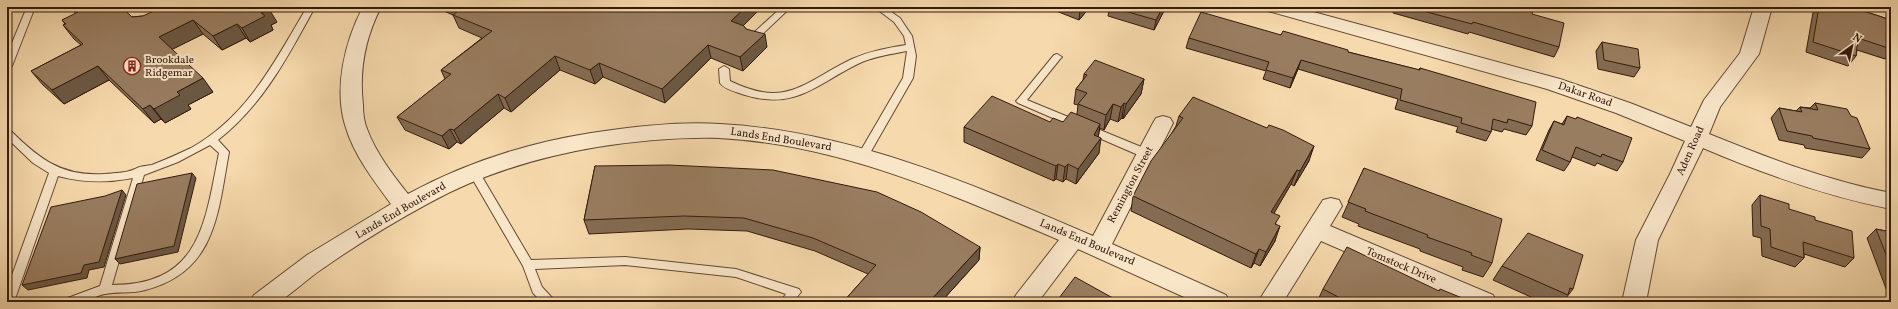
<svg xmlns="http://www.w3.org/2000/svg" width="1898" height="309" font-family="Vollkorn,serif">
<style>
.lines{fill:none;stroke-linecap:round;stroke-linejoin:round}
.lane-casing{stroke:#644a35;stroke-width:2}
.street-casing{stroke:#644a35;stroke-width:2}
.lane{fill:#f9e6c9;fill-rule:evenodd}
.street{fill:#f9e6c9;fill-rule:evenodd}
.wall{fill:#846c53;stroke:#341a0d}
.shaded-wall{fill:#6b5843;stroke:#341a0d}
.building{fill:#997d60;stroke:#341a0d}
.labels{text-anchor:middle;dominant-baseline:central;stroke-width:4;stroke-linejoin:round;paint-order:stroke}
.poi-label{font-size:11px;fill:#341a0d;stroke:#f9e6c9;text-anchor:start}
.street-label{font-size:11px;fill:#341a0d;stroke:#f9e6c9}
</style>
<rect width="100%" height="100%" fill="#f6d9ac"/>
<filter id="stains"><feTurbulence type="fractalNoise" baseFrequency=".005" numOctaves="4"/><feColorMatrix values="0 0 0 0 .2 0 0 0 0 .09 0 0 0 0 .02 0 0 0 .5 -.17"/></filter>
<radialGradient id="worn" r=".72"><stop offset=".6" stop-color="#630" stop-opacity="0"/><stop offset="1" stop-color="#630" stop-opacity=".3"/></radialGradient>
<g class="lines">
<defs>
<path id="lane" d="M 27,7 L 35,7 L 12,66 L 7,69 L 7,55 Z
M 307,7 L 315,7 C 288,56 263,105 218,140 L 229,152 C 218,213 216,272 145,290 C 131,294 118,291 105,294 C 97,295 90,301 82,302 C 76,303 69,302 63,302 L 65,299 L 100,286 L 133,178 C 107,183 84,183 58,176 L 14,302 L 7,302 L 7,289 L 49,173 L 33,163 L 9,140 L 7,138 L 7,128 L 10,130 C 39,159 62,177 105,174 C 116,173 128,173 137,168 C 141,166 147,166 152,165 C 165,160 178,154 191,148 C 248,116 275,61 307,7 ZM 210,145 L 219,153 C 205,222 201,285 112,285 L 144,175 L 178,162 Z
M 782,7 L 791,7 L 755,41 L 749,41 L 748,39 L 749,37 Z
M 874,7 L 884,7 L 900,18 L 912,36 L 916,56 L 913,78 L 866,160 L 858,160 L 857,157 L 903,78 L 907,51 C 891,54 876,56 862,62 C 818,82 798,111 745,95 C 737,92 725,90 720,83 L 719,69 L 724,66 L 729,69 L 730,81 C 787,109 804,82 852,59 C 870,51 887,48 906,45 L 904,36 L 894,22 Z
M 1057,54 L 1062,57 L 1060,59 L 1027,100 L 1151,151 L 1152,154 L 1151,157 L 1143,157 L 1018,103 L 1016,101 L 1018,99 L 1054,55 Z
M 474,169 L 478,170 L 531,260 L 625,257 L 736,269 L 799,289 L 801,292 L 793,302 L 780,302 L 786,294 L 736,277 L 625,265 L 535,269 L 542,287 L 556,302 L 542,302 L 533,293 L 523,266 L 469,173 L 470,170 Z"/>
<path id="street" d="M 363,7 L 381,7 C 365,38 359,70 363,105 C 363,113 364,122 367,129 C 376,153 392,174 408,194 C 465,163 527,143 591,133 C 630,127 680,121 720,124 C 851,131 974,185 1093,236 L 1153,123 L 1156,118 L 1163,116 L 1170,118 L 1173,123 L 1112,244 L 1226,295 L 1230,302 L 1195,302 L 1078,249 L 1038,302 L 1012,302 L 1016,295 L 1059,240 C 950,194 838,144 719,138 C 681,137 635,141 597,147 C 538,157 482,174 429,203 C 392,223 356,245 322,269 C 307,279 294,292 280,301 C 273,305 258,302 250,302 L 254,295 L 307,255 L 391,204 C 374,181 354,155 346,128 C 333,90 345,41 363,7 Z
M 1265,7 L 1295,7 L 1560,79 L 1630,103 L 1691,127 L 1704,100 L 1740,53 L 1754,7 L 1772,7 L 1759,54 L 1720,107 L 1709,134 C 1768,158 1828,181 1891,193 L 1891,209 C 1826,196 1764,174 1703,148 L 1658,240 L 1646,302 L 1622,302 L 1636,240 L 1670,174 L 1685,141 L 1616,113 L 1547,89 L 1268,11 Z
M 1331,198 L 1339,200 L 1342,206 L 1330,226 L 1493,295 L 1497,302 L 1461,302 L 1321,241 L 1283,302 L 1258,302 L 1323,200 Z"/>
</defs>
<use href="#lane" class="lane-casing"/>
<use href="#street" class="street-casing"/>
<use href="#lane" class="lane"/>
<use href="#street" class="street"/>
</g>
<path class="wall" d="M 69,7 L 121,7 L 132,17 L 143,16 L 277,22 L 271,25 L 273,30 L 250,42 L 246,38 L 222,50 L 203,34 L 172,49 L 213,92 L 188,105 L 191,109 L 165,123 L 161,119 L 154,123 L 109,80 L 64,104 L 43,85 L 31,71 L 81,45 L 74,39 L 63,25 L 65,24 L 62,20 L 76,14 Z
M 435,7 L 762,7 L 743,26 L 767,47 L 743,71 L 711,58 L 665,103 L 603,77 L 595,84 L 560,70 L 511,112 L 504,108 L 461,144 L 457,142 L 449,149 L 405,130 L 397,117 L 445,79 L 441,70 L 482,38 L 459,28 L 453,15 Z
M 1046,7 L 1090,7 L 1079,20 Z
M 1110,7 L 1166,7 L 1154,30 L 1108,16 Z
M 1395,7 L 1521,7 L 1532,14 L 1559,47 L 1554,57 L 1469,32 L 1468,34 L 1393,13 Z
M 1814,7 L 1851,7 L 1891,20 L 1891,52 L 1885,59 L 1857,50 L 1856,56 L 1848,66 L 1806,52 Z
M 1281,35 L 1419,70 L 1420,68 L 1532,126 L 1526,135 L 1504,129 L 1502,132 L 1491,129 L 1491,132 L 1486,141 L 1456,132 L 1458,127 L 1395,109 L 1398,99 L 1298,69 L 1290,88 L 1263,79 L 1266,71 L 1186,48 L 1189,38 Z
M 1602,42 L 1640,68 L 1634,77 L 1598,69 L 1596,51 Z
M 1084,74 L 1144,79 L 1141,94 L 1123,119 L 1122,118 L 1118,122 L 1110,119 L 1104,130 L 1100,128 L 1098,137 L 1099,153 L 1076,184 L 1066,179 L 1063,182 L 1056,179 L 1054,181 L 964,142 L 964,127 L 1050,122 L 1063,122 L 1077,114 L 1078,105 L 1074,104 L 1076,89 L 1083,80 Z
M 1815,103 L 1851,116 L 1870,149 L 1862,158 L 1805,148 L 1804,145 L 1779,140 L 1771,118 L 1779,108 L 1796,111 L 1800,107 L 1810,108 Z
M 1179,116 L 1309,161 L 1294,186 L 1291,184 L 1274,213 L 1276,225 L 1275,241 L 1260,266 L 1254,263 L 1251,268 L 1131,211 L 1133,196 L 1176,126 Z
M 1567,116 L 1623,162 L 1617,171 L 1597,163 L 1595,166 L 1572,157 L 1570,162 L 1564,171 L 1536,160 L 1549,130 L 1554,121 L 1562,124 Z
M 595,166 L 980,247 L 979,260 L 941,302 L 843,302 L 868,274 L 815,251 L 747,231 L 688,229 L 589,234 L 584,220 Z
M 1364,168 L 1492,263 L 1483,277 L 1462,270 L 1463,267 L 1420,251 L 1420,249 L 1358,226 L 1359,224 L 1342,217 Z
M 1760,195 L 1789,209 L 1854,258 L 1845,267 L 1804,254 L 1804,258 L 1795,267 L 1762,256 L 1761,238 L 1753,236 L 1752,205 Z
M 1876,229 L 1891,232 L 1891,295 L 1888,294 L 1867,238 Z
M 1502,266 L 1573,289 L 1563,302 L 1542,302 L 1493,280 Z
M 1323,289 L 1439,291 L 1472,302 L 1317,302 Z"/>
<path class="shaded-wall" d="M 746,7 L 762,7 L 734,35 L 731,21 Z
M 1083,7 L 1090,7 L 1079,20 L 1080,10 Z
M 1163,7 L 1166,7 L 1165,9 L 1154,30 L 1156,20 Z
M 1666,7 L 1677,7 L 1665,9 Z
M 269,9 L 277,22 L 271,25 L 273,30 L 250,42 L 242,28 L 261,13 Z
M 193,20 L 203,34 L 169,51 L 159,37 Z
M 237,24 L 246,38 L 222,50 L 213,36 Z
M 765,34 L 767,47 L 743,71 L 740,57 Z
M 708,45 L 711,58 L 665,103 L 662,89 Z
M 555,56 L 560,70 L 511,112 L 505,98 Z
M 1301,60 L 1298,69 L 1290,88 L 1293,78 Z
M 599,63 L 603,77 L 595,84 L 590,70 Z
M 98,66 L 109,80 L 64,104 L 52,90 Z
M 203,78 L 213,92 L 188,105 L 191,109 L 165,123 L 154,109 L 177,92 Z
M 1144,79 L 1141,94 L 1123,119 L 1126,104 Z
M 498,94 L 504,108 L 461,144 L 454,130 Z
M 1124,103 L 1122,118 L 1118,122 L 1121,107 Z
M 1113,104 L 1110,119 L 1104,130 L 1106,115 Z
M 150,105 L 161,119 L 154,123 L 143,109 Z
M 1100,124 L 1098,139 L 1094,135 Z
M 450,129 L 457,142 L 449,149 L 442,136 Z
M 1101,138 L 1099,153 L 1076,184 L 1078,169 Z
M 1314,146 L 1309,161 L 1294,186 L 1300,171 Z
M 1058,164 L 1056,179 L 1054,181 L 1056,166 Z
M 1068,164 L 1066,179 L 1063,182 L 1065,167 Z
M 1297,170 L 1291,184 L 1266,227 L 1271,212 Z
M 192,173 L 196,178 L 178,252 L 120,264 L 115,259 Z
M 122,190 L 126,195 L 104,267 L 89,270 L 87,278 L 28,290 L 22,285 Z
M 1280,226 L 1275,241 L 1260,266 L 1266,252 Z
M 980,247 L 979,260 L 941,302 L 929,302 Z
M 1259,249 L 1254,263 L 1251,268 L 1256,254 Z"/>
<path class="building" d="M 73,7 L 121,7 L 132,17 L 143,16 L 162,7 L 267,7 L 269,9 L 261,13 L 265,16 L 242,28 L 237,24 L 213,36 L 193,20 L 159,37 L 203,78 L 177,92 L 180,95 L 154,109 L 150,105 L 143,109 L 98,66 L 52,90 L 31,71 L 83,44 L 63,25 L 66,24 L 62,20 L 78,12 Z
M 461,7 L 746,7 L 731,21 L 744,26 L 746,29 L 765,34 L 740,57 L 708,45 L 662,89 L 599,63 L 590,70 L 555,56 L 505,98 L 498,94 L 454,130 L 450,129 L 442,136 L 397,117 L 451,74 L 441,70 L 492,31 L 453,15 L 462,8 Z
M 1072,7 L 1083,7 L 1080,10 Z
M 1111,7 L 1163,7 L 1156,20 Z
M 1408,7 L 1521,7 L 1533,10 L 1532,14 L 1564,23 L 1559,47 L 1473,22 L 1472,24 Z
M 1819,7 L 1851,7 L 1891,20 L 1891,49 L 1858,38 L 1856,56 L 1813,42 Z
M 1201,12 L 1281,35 L 1283,31 L 1348,50 L 1348,52 L 1420,70 L 1420,68 L 1536,102 L 1532,126 L 1508,119 L 1507,123 L 1493,119 L 1491,132 L 1461,123 L 1462,118 L 1400,100 L 1402,89 L 1301,60 L 1293,78 L 1266,70 L 1269,62 L 1189,38 Z
M 1602,42 L 1638,49 L 1640,68 L 1604,60 Z
M 1095,60 L 1144,79 L 1126,104 L 1124,103 L 1121,107 L 1113,104 L 1106,115 L 1078,104 L 1087,93 L 1076,89 L 1087,75 L 1084,74 Z
M 992,96 L 1050,122 L 1053,118 L 1063,122 L 1071,112 L 1100,124 L 1094,135 L 1101,138 L 1078,169 L 1068,164 L 1065,167 L 1058,164 L 1056,166 L 964,127 Z
M 1193,97 L 1267,128 L 1269,125 L 1283,130 L 1314,146 L 1300,171 L 1297,170 L 1271,212 L 1280,216 L 1275,224 L 1280,226 L 1266,252 L 1259,249 L 1256,254 L 1133,196 L 1151,161 L 1183,118 L 1179,116 Z
M 1815,103 L 1847,109 L 1851,116 L 1857,118 L 1870,149 L 1813,138 L 1812,136 L 1787,131 L 1779,108 L 1802,112 L 1800,107 L 1818,110 Z
M 1567,116 L 1576,119 L 1577,117 L 1632,138 L 1623,162 L 1602,154 L 1601,157 L 1576,147 L 1570,162 L 1542,150 L 1554,121 L 1564,125 Z
M 669,165 L 773,170 L 877,192 L 921,212 L 980,247 L 929,302 L 843,302 L 876,265 L 813,238 L 744,218 L 684,216 L 584,220 L 595,166 Z
M 1364,168 L 1502,219 L 1492,263 L 1471,255 L 1472,253 L 1427,237 L 1428,235 L 1365,211 L 1366,209 L 1348,202 Z
M 192,173 L 174,246 L 115,259 L 137,184 Z
M 122,190 L 99,262 L 84,265 L 81,273 L 22,285 L 51,207 L 105,196 Z
M 1760,195 L 1789,204 L 1789,209 L 1815,217 L 1815,220 L 1852,231 L 1854,258 L 1803,242 L 1804,258 L 1771,247 L 1770,229 L 1761,226 Z
M 1876,229 L 1891,232 L 1891,267 Z
M 1528,233 L 1583,255 L 1573,289 L 1570,288 L 1568,295 L 1502,266 Z
M 1347,247 L 1439,291 L 1440,289 L 1472,302 L 1348,302 L 1323,289 Z
M 1075,277 L 1120,302 L 1056,302 Z"/>
<defs>
<symbol id="building-ring" viewBox="-11 -11 22 22"><circle r="9.5" fill="#f9e6c9" stroke="#8f2418" stroke-width="1.5"/><path d="M-4-6H4V6H1V3H-1V6H-4ZM-2.5-4.3h1.7v1.8h-1.7ZM.8-4.3h1.7v1.8H.8ZM-2.5-1h1.7V.8h-1.7ZM.8-1h1.7V.8H.8Z" fill="#8f2418"/></symbol>
</defs>
<g fill-rule="evenodd">
<use href="#building-ring" x="122" y="56" width="20" height="20"/>
</g>
<g class="labels">
<g class="poi-label">
<text x="145" y="60">Brookdale<tspan x="145" dy="13">Ridgemar</tspan></text>
</g>
<g class="street-label">
<text transform="translate(1585 95) rotate(19)">Dakar Road</text>
<text transform="translate(781 140) rotate(9)">Lands End Boulevard</text>
<text transform="translate(1691 151) rotate(-66)">Aden Road</text>
<text transform="translate(1131 185) rotate(-62)">Remington Street</text>
<text transform="translate(401 211) rotate(-30)">Lands End Boulevard</text>
<text transform="translate(1087 243) rotate(23)">Lands End Boulevard</text>
<text transform="translate(1401 266) rotate(23)">Tomstock Drive</text>
</g>
</g>
<rect width="1898" height="309" fill="none" stroke="#f6d9ac" stroke-width="24"/>
<rect x="8" y="8" width="1882" height="293" fill="none" stroke="#341a0d" stroke-width="2"/>
<rect x="12" y="12" width="1874" height="285" fill="none" stroke="#341a0d"/>
<g transform="translate(1852 46) rotate(33)" stroke="#f9e6c9" stroke-width="3" paint-order="stroke">
<path d="M0-3L7 15L0 10L-7 15Z" fill="#341a0d"/>
<text y="-6" font-size="11" font-weight="bold" text-anchor="middle" fill="#341a0d">N</text>
</g>
<rect width="100%" height="100%" filter="url(#stains)"/>
<rect width="100%" height="100%" fill="url(#worn)"/>
</svg>
